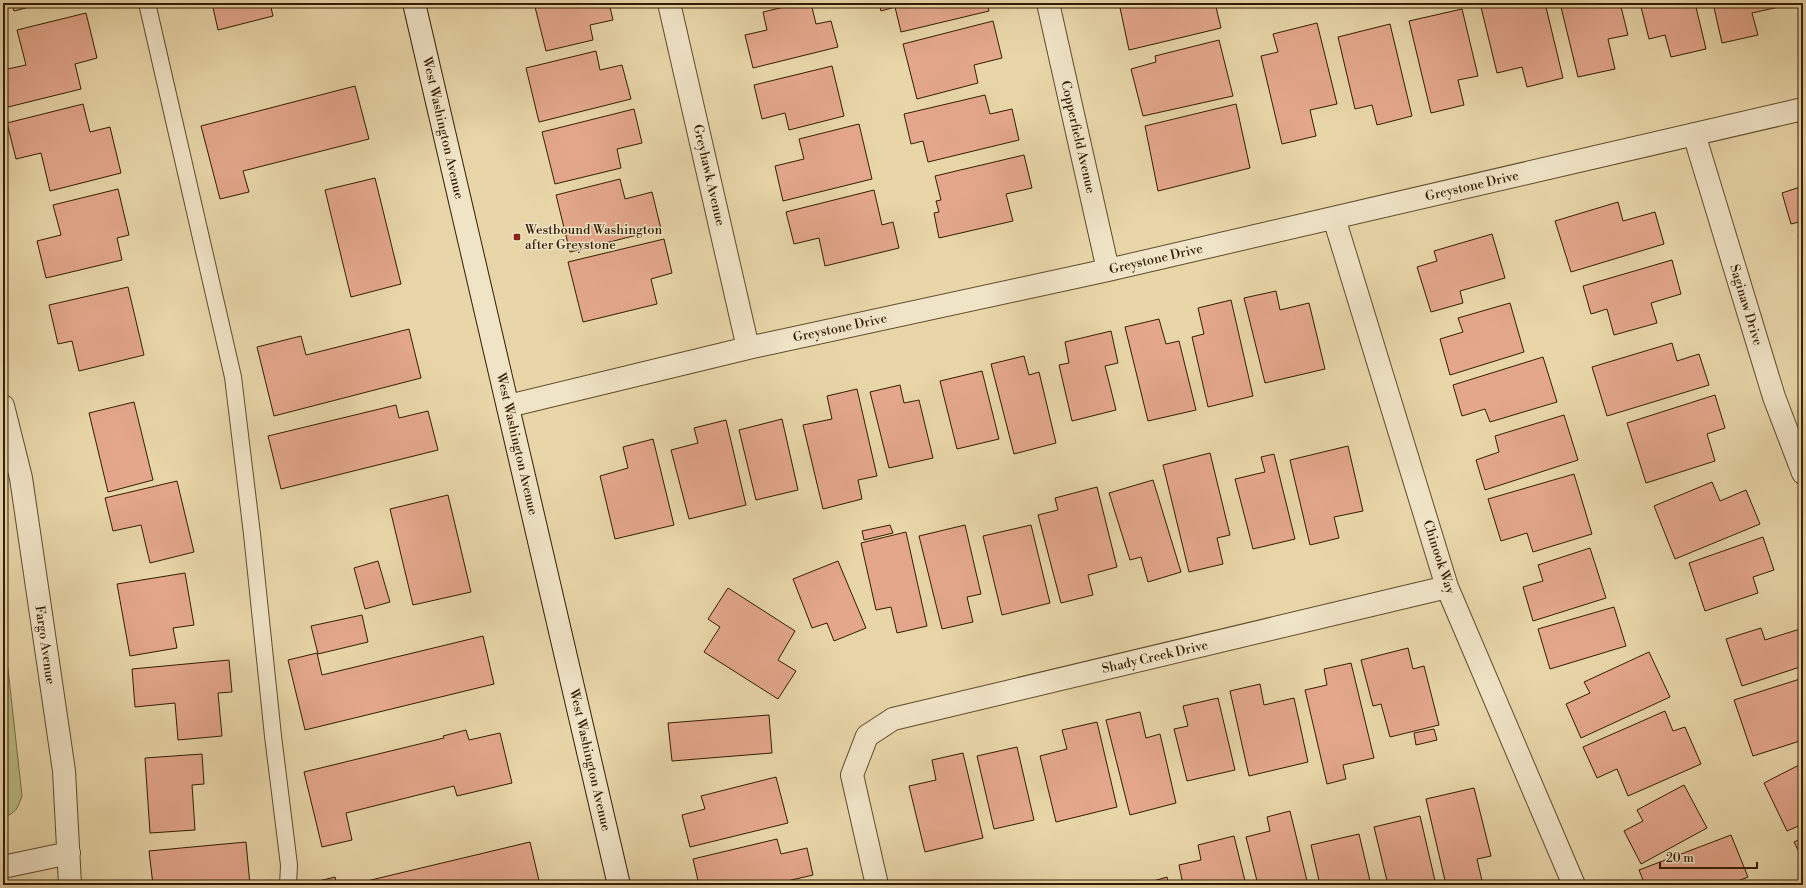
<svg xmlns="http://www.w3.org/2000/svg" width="1806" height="888" font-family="'Libre Bodoni',serif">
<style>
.green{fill:#bbbc84;stroke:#786c43}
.building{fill:#e4a78c;stroke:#341d02}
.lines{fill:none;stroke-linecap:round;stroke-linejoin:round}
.service-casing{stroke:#614b2c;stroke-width:18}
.minor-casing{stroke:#614b2c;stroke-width:24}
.secondary-casing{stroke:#341d02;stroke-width:24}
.service{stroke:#f0e4c7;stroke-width:16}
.minor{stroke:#f0e4c7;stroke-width:22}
.secondary{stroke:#f0e4c7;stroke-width:22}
.poi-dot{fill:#8f2418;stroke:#f0e4c7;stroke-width:1.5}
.labels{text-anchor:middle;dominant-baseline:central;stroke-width:3;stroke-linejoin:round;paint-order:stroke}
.street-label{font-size:13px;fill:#341d02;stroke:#f0e4c7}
.poi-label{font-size:13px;fill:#341d02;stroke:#f0e4c7;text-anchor:start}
</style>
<rect width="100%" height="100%" fill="#e8d6a9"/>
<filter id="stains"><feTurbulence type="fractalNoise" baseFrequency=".005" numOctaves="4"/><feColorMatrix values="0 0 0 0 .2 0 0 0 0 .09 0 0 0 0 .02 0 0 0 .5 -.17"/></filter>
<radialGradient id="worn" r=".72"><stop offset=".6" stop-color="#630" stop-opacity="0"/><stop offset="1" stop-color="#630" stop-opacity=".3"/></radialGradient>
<path class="green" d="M 3,636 L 8,669 L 22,796 C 18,807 16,814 3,817 Z"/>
<path class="building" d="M 12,3 L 45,3 L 14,11 Z
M 212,3 L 270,3 L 273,16 L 218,30 Z
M 534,3 L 609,3 L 613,20 L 590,25 L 593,40 L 546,51 Z
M 801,3 L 811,3 L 816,24 L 831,21 L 838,47 L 753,68 L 745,35 L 767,30 L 763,12 Z
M 879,3 L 987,3 L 989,11 L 901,32 L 895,7 L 881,11 Z
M 1119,3 L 1215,3 L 1221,28 L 1129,50 Z
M 1480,3 L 1545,3 L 1563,78 L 1527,87 L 1522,67 L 1497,73 Z
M 1560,3 L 1620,3 L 1628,35 L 1608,39 L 1615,69 L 1578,77 Z
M 1640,3 L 1695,3 L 1706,49 L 1671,57 L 1665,35 L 1649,39 Z
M 1713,3 L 1778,3 L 1779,7 L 1752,13 L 1758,35 L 1722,43 Z
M 1462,9 L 1478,76 L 1458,80 L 1464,105 L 1431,113 L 1409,21 Z
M 86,13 L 97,58 L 75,64 L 81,89 L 4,108 L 3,70 L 26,65 L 17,30 Z
M 993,21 L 1002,58 L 974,65 L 978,83 L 917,99 L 903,44 Z
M 1317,23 L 1337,104 L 1310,110 L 1316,136 L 1282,144 L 1261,56 L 1278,52 L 1273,34 Z
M 1390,24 L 1412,116 L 1377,125 L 1372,105 L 1355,109 L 1338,37 Z
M 1219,40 L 1233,96 L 1143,116 L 1131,69 L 1156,62 L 1155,56 Z
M 596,51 L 600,70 L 622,65 L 631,99 L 539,122 L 526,68 Z
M 832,66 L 844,116 L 789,130 L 785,113 L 762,119 L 754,85 Z
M 355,86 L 369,139 L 243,171 L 249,192 L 220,199 L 201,126 Z
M 985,95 L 990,114 L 1012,109 L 1019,140 L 928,162 L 923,141 L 911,144 L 904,114 Z
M 83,104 L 90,132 L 110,127 L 121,173 L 50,191 L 41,153 L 16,159 L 7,123 Z
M 1236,104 L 1250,168 L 1158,191 L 1145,126 Z
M 634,109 L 642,143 L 617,149 L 621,168 L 555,184 L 542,132 Z
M 859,124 L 872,179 L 783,201 L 775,166 L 804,159 L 799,139 Z
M 1024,155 L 1032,188 L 1006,194 L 1013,221 L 939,238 L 934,213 L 939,212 L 936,201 L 941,200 L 935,176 Z
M 375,178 L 401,284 L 351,297 L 325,190 Z
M 620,179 L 625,199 L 652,192 L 661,229 L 570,252 L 556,195 Z
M 1803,186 L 1803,221 L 1791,224 L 1782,193 Z
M 118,189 L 129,235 L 117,238 L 122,260 L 46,278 L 37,241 L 61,235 L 53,205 Z
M 874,190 L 882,225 L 893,222 L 899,248 L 825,266 L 819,238 L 794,244 L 786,212 Z
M 1618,202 L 1623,221 L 1655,212 L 1664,244 L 1571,272 L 1555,221 Z
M 1492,234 L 1505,278 L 1460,291 L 1463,303 L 1431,312 L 1417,267 L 1437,261 L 1434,251 Z
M 1803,234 L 1803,251 L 1798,235 Z
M 664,239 L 672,273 L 651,279 L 657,304 L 583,322 L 568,262 Z
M 1672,260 L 1681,294 L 1651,303 L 1657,323 L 1614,335 L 1607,309 L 1591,314 L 1583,286 Z
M 128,287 L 144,355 L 79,371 L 72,341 L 58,344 L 49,305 Z
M 1276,291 L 1280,310 L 1309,303 L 1325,369 L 1265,383 L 1244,298 Z
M 1231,300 L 1253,396 L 1208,407 L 1192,337 L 1204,334 L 1198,308 Z
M 1510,303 L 1524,352 L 1450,375 L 1440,339 L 1463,332 L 1458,318 Z
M 1159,319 L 1166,344 L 1179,341 L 1196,410 L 1148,421 L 1125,327 Z
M 409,329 L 421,378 L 274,416 L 257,347 L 301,336 L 306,355 Z
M 1111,331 L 1118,363 L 1105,366 L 1116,410 L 1072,421 L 1059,365 L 1069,363 L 1065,342 Z
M 1672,343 L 1677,361 L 1699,354 L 1709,385 L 1607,416 L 1592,367 Z
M 1024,356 L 1029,375 L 1039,372 L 1056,443 L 1014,454 L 991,364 Z
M 1543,357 L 1557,402 L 1490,422 L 1485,409 L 1462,416 L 1453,385 Z
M 982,371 L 999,439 L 957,449 L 940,381 Z
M 900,385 L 904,403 L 919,400 L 933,458 L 889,468 L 870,392 Z
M 857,389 L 877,476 L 858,480 L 862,499 L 823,509 L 803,425 L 832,419 L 827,396 Z
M 1715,395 L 1725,428 L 1707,434 L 1715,461 L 1646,483 L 1627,423 Z
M 134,402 L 153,480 L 108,492 L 89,413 Z
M 396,405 L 399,418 L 428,411 L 438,450 L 281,489 L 268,436 Z
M 1564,415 L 1578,460 L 1485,490 L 1476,460 L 1499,452 L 1495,436 Z
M 782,419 L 798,490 L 756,500 L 739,430 Z
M 726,420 L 746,505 L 689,519 L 671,450 L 698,443 L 694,428 Z
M 653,439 L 674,525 L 615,539 L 600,476 L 628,468 L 623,447 Z
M 1348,446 L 1363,511 L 1334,517 L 1339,538 L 1310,545 L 1290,460 Z
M 1210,453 L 1230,535 L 1217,538 L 1223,564 L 1189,572 L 1163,465 Z
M 1274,454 L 1295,539 L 1253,549 L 1235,479 L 1265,472 L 1261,457 Z
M 1574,474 L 1592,534 L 1533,552 L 1527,533 L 1501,541 L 1488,499 Z
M 1153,480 L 1181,572 L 1148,582 L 1141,557 L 1130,560 L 1109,493 Z
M 177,481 L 194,552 L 150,563 L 141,525 L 113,531 L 105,498 Z
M 1712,482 L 1720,501 L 1746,490 L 1760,524 L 1675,559 L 1654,506 Z
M 1097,487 L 1117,567 L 1088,575 L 1093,595 L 1061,603 L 1038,515 L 1058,510 L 1055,498 Z
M 448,495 L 471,592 L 413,605 L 390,509 Z
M 890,525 L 893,533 L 864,540 L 862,531 Z
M 965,525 L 981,594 L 967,597 L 973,622 L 942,629 L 919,536 Z
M 1031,525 L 1050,603 L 1002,615 L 983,536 Z
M 906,532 L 927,626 L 897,633 L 891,607 L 876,610 L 861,543 Z
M 1763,537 L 1774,570 L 1753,577 L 1758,593 L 1705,611 L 1689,563 Z
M 1590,548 L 1606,598 L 1533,621 L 1523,587 L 1543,581 L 1538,565 Z
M 378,561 L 390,602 L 365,609 L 354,568 Z
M 838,561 L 866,628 L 834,641 L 827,623 L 812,628 L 793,579 Z
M 185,573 L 194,625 L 173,628 L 177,648 L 130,656 L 117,584 Z
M 728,588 L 795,631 L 778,660 L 796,671 L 778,699 L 704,652 L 720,627 L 708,619 Z
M 1614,607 L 1626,646 L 1550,669 L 1538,629 Z
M 362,615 L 368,642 L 318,654 L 311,626 Z
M 1761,628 L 1765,640 L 1800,629 L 1803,639 L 1803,666 L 1742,686 L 1726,639 Z
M 483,636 L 494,684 L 305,730 L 288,660 L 317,653 L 322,675 Z
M 1408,648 L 1413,669 L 1424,666 L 1439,725 L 1390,737 L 1381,704 L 1373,706 L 1361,660 Z
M 1649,652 L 1670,697 L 1581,738 L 1566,704 L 1590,693 L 1584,682 Z
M 229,660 L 232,692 L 218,693 L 222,736 L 178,740 L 175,703 L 135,707 L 132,669 Z
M 1351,663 L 1374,758 L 1343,765 L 1346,779 L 1327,784 L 1305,690 L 1327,685 L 1324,669 Z
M 1803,678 L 1803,740 L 1753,756 L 1734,700 Z
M 1260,684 L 1264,705 L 1294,698 L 1308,762 L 1249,776 L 1230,691 Z
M 1218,698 L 1235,770 L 1187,781 L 1174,729 L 1188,726 L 1183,706 Z
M 1665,711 L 1673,731 L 1685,727 L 1701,764 L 1628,796 L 1617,769 L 1597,778 L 1583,747 Z
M 1140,712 L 1146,738 L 1160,734 L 1176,803 L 1130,815 L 1106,720 Z
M 769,715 L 772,753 L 672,761 L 668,723 Z
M 1097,722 L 1117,807 L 1056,822 L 1040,756 L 1067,749 L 1062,730 Z
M 1434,729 L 1437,740 L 1416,745 L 1414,733 Z
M 466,730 L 469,740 L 500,733 L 512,783 L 457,796 L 454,786 L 346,813 L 352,840 L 322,847 L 304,772 L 444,738 L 443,736 Z
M 1017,747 L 1034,820 L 994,829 L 977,756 Z
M 963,753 L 983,838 L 925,852 L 909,786 L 936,780 L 932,760 Z
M 202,754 L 204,784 L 192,785 L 195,830 L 150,833 L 145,758 Z
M 1803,763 L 1803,824 L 1787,831 L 1764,783 Z
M 776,777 L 788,823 L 690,847 L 682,815 L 705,809 L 701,796 Z
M 1684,785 L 1707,828 L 1641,864 L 1624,831 L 1643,821 L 1637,810 Z
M 1474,788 L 1491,856 L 1477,859 L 1483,885 L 1446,885 L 1426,799 Z
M 1290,811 L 1308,885 L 1258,885 L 1246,837 L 1270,831 L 1267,817 Z
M 1420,816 L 1436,885 L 1399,885 L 1398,883 L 1388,885 L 1374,827 Z
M 1359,834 L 1371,885 L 1320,885 L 1311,845 Z
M 1731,835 L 1748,877 L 1728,885 L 1645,885 L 1639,870 Z
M 1234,836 L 1246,885 L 1183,885 L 1179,865 L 1201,860 L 1198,845 Z
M 1803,838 L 1803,860 L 1794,842 Z
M 777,839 L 781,854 L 807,848 L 813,875 L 770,885 L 699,885 L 693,859 Z
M 246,842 L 250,885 L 153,885 L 149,851 Z
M 530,842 L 540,885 L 350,885 Z
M 335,877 L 337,885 L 307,885 L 307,884 Z
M 1167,877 L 1169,885 L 1140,885 Z"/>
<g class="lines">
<defs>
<path id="service" d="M 147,3 L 233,377 L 252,534 L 273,736 L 289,865 L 288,885"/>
<path id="minor" d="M 669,3 L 748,348
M 1048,3 L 1108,270
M 1694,134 L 1774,397 L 1803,473
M 1334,218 L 1447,587 L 1574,885
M 3,406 L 21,478 L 64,771 L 70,885
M 508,406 L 748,348 L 1108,270 L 1803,109
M 3,867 L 69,853
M 877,885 L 852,775 L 867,736 L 893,719 L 1447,587"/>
<path id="secondary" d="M 414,3 L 619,885"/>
</defs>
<use href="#service" class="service-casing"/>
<use href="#minor" class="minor-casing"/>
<use href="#secondary" class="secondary-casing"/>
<use href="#service" class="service"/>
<use href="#minor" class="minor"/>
<use href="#secondary" class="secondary"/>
</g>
<rect class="poi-dot" x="513" y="233" width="8" height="8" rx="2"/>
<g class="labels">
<g class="street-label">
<text transform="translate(443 128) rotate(77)">West Washington Avenue</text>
<text transform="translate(1078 137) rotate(77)">Copperfield Avenue</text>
<text transform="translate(709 175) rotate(77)">Greyhawk Avenue</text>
<text transform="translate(1472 186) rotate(-13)">Greystone Drive</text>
<text transform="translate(1156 259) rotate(-13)">Greystone Drive</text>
<text transform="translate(1746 305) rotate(73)">Saginaw Drive</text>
<text transform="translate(840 328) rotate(-12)">Greystone Drive</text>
<text transform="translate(517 444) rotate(77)">West Washington Avenue</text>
<text transform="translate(1439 557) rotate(72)">Chinook Way</text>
<text transform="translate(45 645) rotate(82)">Fargo Avenue</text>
<text transform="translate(1155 657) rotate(-13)">Shady Creek Drive</text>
<text transform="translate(590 760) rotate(77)">West Washington Avenue</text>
</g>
<g class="poi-label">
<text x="525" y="230">Westbound Washington<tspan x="525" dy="15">after Greystone</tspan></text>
</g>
</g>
<rect width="1806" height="888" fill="none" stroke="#e8d6a9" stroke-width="16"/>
<rect x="4" y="4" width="1798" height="880" fill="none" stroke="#341d02" stroke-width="2"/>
<rect x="8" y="8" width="1790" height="872" fill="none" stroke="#341d02"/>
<path d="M1660 862v6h97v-6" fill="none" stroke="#341d02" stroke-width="2"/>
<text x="1666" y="862" font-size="12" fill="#341d02" stroke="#f0e4c7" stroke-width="3" paint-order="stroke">20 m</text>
<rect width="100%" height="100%" filter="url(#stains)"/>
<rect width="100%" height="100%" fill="url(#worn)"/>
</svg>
